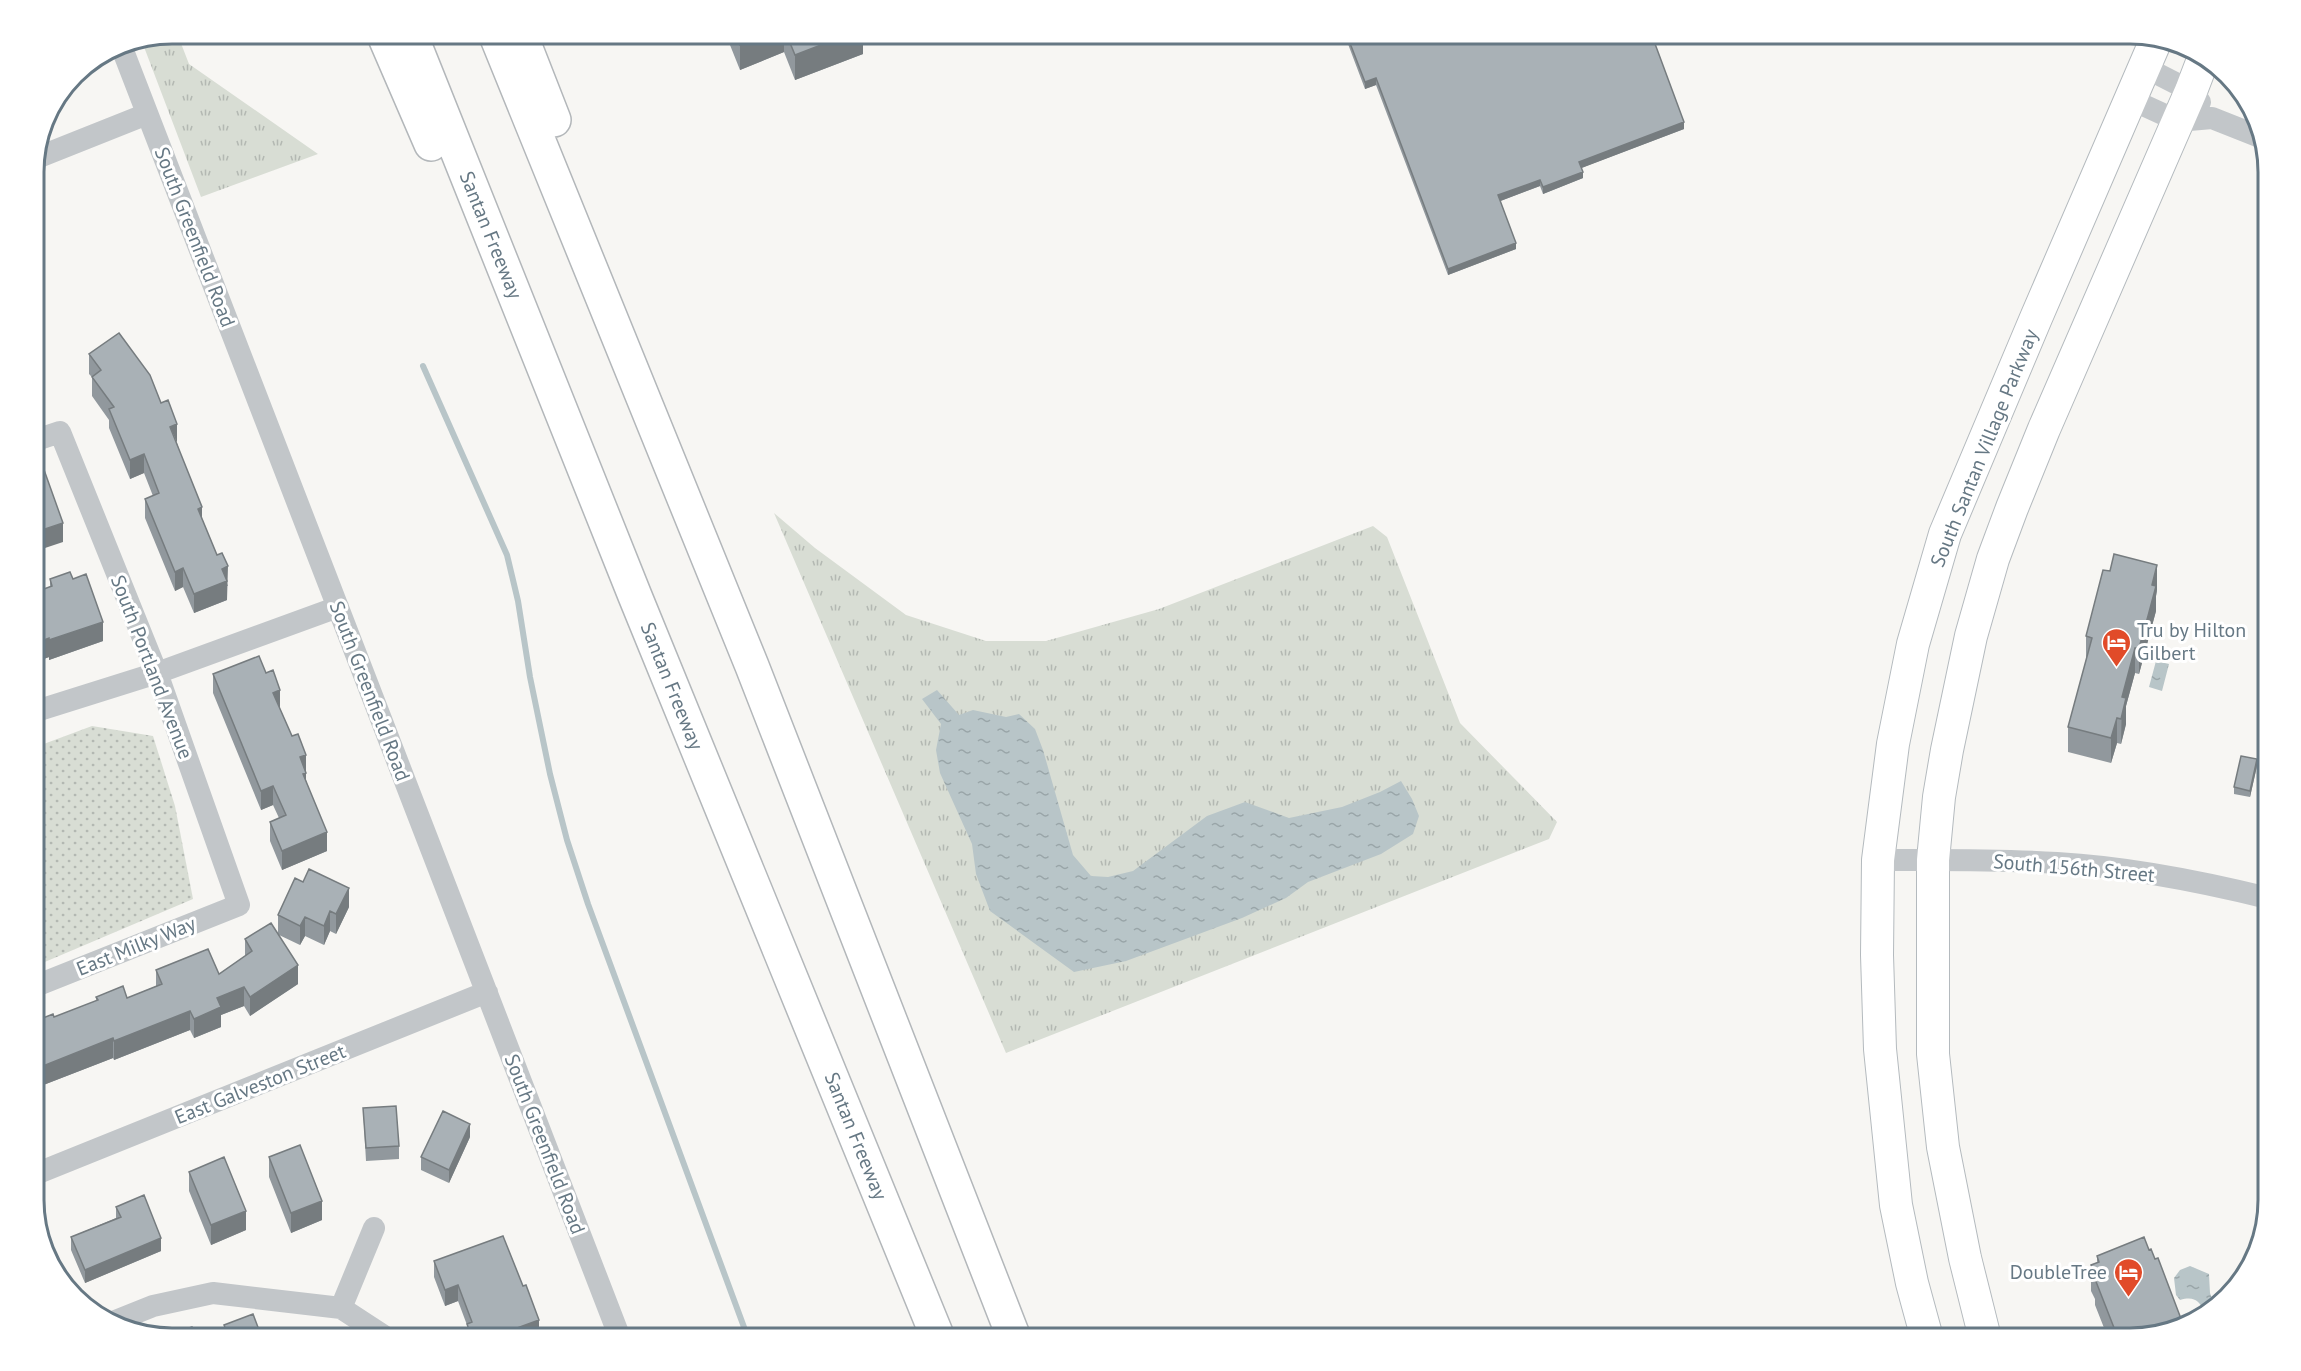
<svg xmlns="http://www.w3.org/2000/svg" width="2301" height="1371" font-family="'PT Sans',sans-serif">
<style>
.grass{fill:url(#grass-tufts)}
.park{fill:url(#park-dots)}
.water{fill:url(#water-ripples)}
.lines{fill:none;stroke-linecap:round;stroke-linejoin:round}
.stream{stroke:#b8c5c8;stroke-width:6}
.secondary-casing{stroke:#b4babe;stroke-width:34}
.highway-casing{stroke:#b3b7ba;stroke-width:36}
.street{stroke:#c2c6c9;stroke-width:22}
.secondary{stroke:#fff;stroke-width:32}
.highway{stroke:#fff;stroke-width:33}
.wall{fill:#91989d}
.shaded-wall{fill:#767c7f}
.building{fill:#a9b1b6;stroke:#767c7f;stroke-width:1.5}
.labels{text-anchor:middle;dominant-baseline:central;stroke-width:6;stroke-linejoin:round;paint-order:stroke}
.street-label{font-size:20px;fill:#667884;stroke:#fff}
.poi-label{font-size:20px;fill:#667884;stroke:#fff;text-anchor:start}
.rim{fill:none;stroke:#667884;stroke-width:3}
</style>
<defs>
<pattern id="grass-tufts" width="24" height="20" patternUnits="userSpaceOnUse" patternTransform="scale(1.5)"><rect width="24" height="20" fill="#d8ddd4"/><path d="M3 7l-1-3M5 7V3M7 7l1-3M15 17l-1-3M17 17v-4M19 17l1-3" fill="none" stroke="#b3b8b2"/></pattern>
<pattern id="park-dots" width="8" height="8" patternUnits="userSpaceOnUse" patternTransform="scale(1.5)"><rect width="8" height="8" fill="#d8ddd4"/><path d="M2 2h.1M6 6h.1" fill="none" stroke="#b3b8b2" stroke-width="1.8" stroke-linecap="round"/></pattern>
<pattern id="water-ripples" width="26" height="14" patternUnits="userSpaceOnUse" patternTransform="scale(1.5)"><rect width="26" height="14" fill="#b8c5c8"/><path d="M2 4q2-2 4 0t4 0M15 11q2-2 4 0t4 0" fill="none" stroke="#99a5a8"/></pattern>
</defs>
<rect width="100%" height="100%" fill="#f7f6f3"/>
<path class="grass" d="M 172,33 L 177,33 L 189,64 L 318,154 L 201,197 L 141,39 Z
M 774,513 L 815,548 L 906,615 L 986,641 L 1046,641 L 1159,609 L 1373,526 L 1387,537 L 1460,723 L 1557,822 L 1549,839 L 1006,1053 Z"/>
<path class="park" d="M 92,726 L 153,736 L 175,806 L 193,899 L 33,967 L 33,748 Z"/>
<path class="water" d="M 2156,661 L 2169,664 L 2162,691 L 2149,687 Z
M 937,690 L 959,715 L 973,710 L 1006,717 L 1019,714 L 1035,729 L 1043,750 L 1073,855 L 1091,876 L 1108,877 L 1133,871 L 1207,816 L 1245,802 L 1289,818 L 1342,807 L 1380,792 L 1401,781 L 1412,799 L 1419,816 L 1413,834 L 1381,854 L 1308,882 L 1286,898 L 1242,918 L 1126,961 L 1074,972 L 990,911 L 976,874 L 972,844 L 940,773 L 936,750 L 941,724 L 922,699 Z
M 2190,1266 L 2209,1274 L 2210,1293 L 2214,1304 L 2205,1313 C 2199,1300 2194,1296 2180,1300 L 2176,1295 L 2174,1278 L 2180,1270 Z"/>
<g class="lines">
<path class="stream" d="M 423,366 L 507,555 L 518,601 L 530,677 L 550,774 L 567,840 L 588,904 L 748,1338"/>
<defs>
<path id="secondary" d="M 1927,1338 L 1912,1283 L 1896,1205 L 1880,1049 L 1877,955 L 1878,860 L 1893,744 L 1913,644 L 1945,534 L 2036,318 L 2156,40
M 1985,1338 L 1965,1258 L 1943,1147 L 1933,1054 L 1933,860 L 1939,797 L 1947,750 L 1971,636 L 1993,559 L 2012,508 L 2044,429 L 2191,91 L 2204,57"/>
<path id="highway" d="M 383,33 L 431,144
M 410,33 L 635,596 L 938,1338
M 495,33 L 752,666 L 1014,1338
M 520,33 L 554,120"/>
</defs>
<use href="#secondary" class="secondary-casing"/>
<use href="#highway" class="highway-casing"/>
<path class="street" d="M 120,43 L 620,1338
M 2144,67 L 2191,91 L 2200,102
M 2130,99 L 2178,121 L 2212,118 L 2260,137
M 34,159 L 147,114
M 33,441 L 60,432 L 157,673 L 239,905 L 33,987
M 33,712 L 157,673 L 338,607
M 1878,860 C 1938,860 1997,859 2057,863 C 2128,867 2199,881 2268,898
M 33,1175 L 487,992
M 341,1308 L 374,1228
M 113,1322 L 153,1306 L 213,1293 L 341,1308 L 387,1338"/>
<use href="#secondary" class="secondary"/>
<use href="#highway" class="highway"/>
</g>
<path class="wall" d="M 713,33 L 863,33 L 863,54 L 795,80 L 784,52 L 740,70 L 728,40 L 717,44 Z
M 1357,33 L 1651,33 L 1684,129 L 1581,168 L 1583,178 L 1543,194 L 1540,186 L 1500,201 L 1516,249 L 1448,275 L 1376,85 L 1365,89 L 1348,44 L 1348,38 L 1358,34 Z
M 89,354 L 177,443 L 202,519 L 228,586 L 227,586 L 227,600 L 194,613 L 183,587 L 175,591 L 145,518 L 145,499 L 153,496 L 144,473 L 130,479 L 109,428 L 109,420 L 92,396 L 92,377 L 89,374 Z
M 50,579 L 73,579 L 103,641 L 49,660 L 49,657 L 33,663 L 33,593 L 50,587 Z
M 2157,590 L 2156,596 L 2156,611 L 2139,674 L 2135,673 L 2126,706 L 2126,724 L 2121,744 L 2117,743 L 2111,763 L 2068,752 L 2068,727 L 2086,660 L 2086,636 Z
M 213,674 L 280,709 L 292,736 L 306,755 L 306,780 L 327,851 L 282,870 L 270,841 L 270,822 L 279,818 L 273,805 L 261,810 L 213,693 Z
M 2257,766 L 2250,797 L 2234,794 L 2234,787 Z
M 2268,816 L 2268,870 L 2262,869 L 2262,847 Z
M 349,907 L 336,934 L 330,931 L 324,945 L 305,936 L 300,945 L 279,935 L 298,984 L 250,1016 L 244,1006 L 221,1015 L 221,1027 L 194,1038 L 190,1030 L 114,1060 L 113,1058 L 33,1089 L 33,1022 L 54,1017 L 96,1001 L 96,997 L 127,998 L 156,986 L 156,970 L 219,974 L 245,956 L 245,939 L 278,934 L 278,915 Z
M 363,1108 L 399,1146 L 399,1159 L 366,1161 Z
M 470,1137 L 449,1183 L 421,1170 L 421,1157 Z
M 269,1157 L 322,1220 L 291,1233 L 269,1177 Z
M 189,1172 L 246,1230 L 211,1245 L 189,1191 Z
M 116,1207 L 161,1251 L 85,1283 L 71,1250 L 71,1237 L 116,1218 Z
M 2097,1256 L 2129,1338 L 2108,1338 L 2095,1305 L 2095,1299 L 2091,1291 L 2091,1265 L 2097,1263 Z
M 434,1261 L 523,1286 L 539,1336 L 534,1338 L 467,1338 L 467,1325 L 458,1301 L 445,1306 L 434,1277 Z
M 224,1325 L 262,1338 L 224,1338 Z"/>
<path class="shaded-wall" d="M 717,33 L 728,33 L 728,40 L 717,44 Z
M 769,33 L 784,33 L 784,52 L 740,70 L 740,45 Z
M 852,33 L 863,33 L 863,54 L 795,80 L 795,55 Z
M 1376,78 L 1376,85 L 1365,89 L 1365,82 Z
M 1684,122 L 1684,129 L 1579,169 L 1579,162 Z
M 1583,172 L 1583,178 L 1543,194 L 1543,187 Z
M 1540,180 L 1540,186 L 1498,202 L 1498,195 Z
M 1516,243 L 1516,249 L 1448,275 L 1448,269 Z
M 177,424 L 177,443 L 170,427 Z
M 144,454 L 144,473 L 130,479 L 130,460 Z
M 202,507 L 202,526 L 198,509 Z
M 63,523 L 63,542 L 33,552 L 33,533 Z
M 2157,565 L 2157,590 L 2156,596 L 2156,611 L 2139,674 L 2139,648 L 2152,585 Z
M 228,566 L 227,600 L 194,613 L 194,594 L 222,569 Z
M 183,568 L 183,587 L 175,591 L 175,572 Z
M 103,622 L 103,641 L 49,660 L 49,640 Z
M 49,638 L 49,657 L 33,663 L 33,644 Z
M 2135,648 L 2135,673 L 2126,706 L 2126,724 L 2121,744 L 2122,697 Z
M 280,690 L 280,709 L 273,693 Z
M 2117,718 L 2117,743 L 2111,763 L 2111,738 Z
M 306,755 L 306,792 L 300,757 Z
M 2257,759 L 2257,766 L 2250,797 L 2250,791 Z
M 273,786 L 273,805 L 261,810 L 261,791 Z
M 327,832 L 327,851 L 282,870 L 282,851 Z
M 349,888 L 349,907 L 336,934 L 336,914 Z
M 330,911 L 330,931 L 324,945 L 324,926 Z
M 305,917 L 305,936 L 300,945 L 300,926 Z
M 298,965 L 298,984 L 250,1016 L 250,997 Z
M 244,987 L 244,1006 L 221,1015 L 221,1027 L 194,1038 L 194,1019 L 217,998 Z
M 190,1011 L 190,1030 L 114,1060 L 114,1041 Z
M 113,1038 L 113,1058 L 33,1089 L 33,1070 Z
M 470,1124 L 470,1137 L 449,1183 L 449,1170 Z
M 322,1201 L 322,1220 L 291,1233 L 291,1213 Z
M 246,1211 L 246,1230 L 211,1245 L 211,1225 Z
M 161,1238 L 161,1251 L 85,1283 L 85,1270 Z
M 458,1285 L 458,1301 L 445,1306 L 445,1290 Z
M 539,1320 L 539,1336 L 534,1338 L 490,1338 Z"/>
<path class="building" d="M 735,33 L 769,33 L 740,45 Z
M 786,33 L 852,33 L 795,55 Z
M 1360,33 L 1651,33 L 1684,122 L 1579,162 L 1583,172 L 1543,187 L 1540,180 L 1498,195 L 1516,243 L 1448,269 L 1376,78 L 1365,82 L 1348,38 Z
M 119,333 L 150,375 L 161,403 L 168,400 L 177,424 L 170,427 L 202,507 L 198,509 L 217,555 L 222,553 L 228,566 L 222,569 L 227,581 L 194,594 L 183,568 L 175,572 L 145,499 L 159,493 L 144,454 L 130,460 L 109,409 L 114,407 L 92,377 L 101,370 L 89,354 Z
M 43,467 L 63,523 L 33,533 L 33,471 Z
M 2114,554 L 2157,565 L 2152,585 L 2156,586 L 2148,616 L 2139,648 L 2135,648 L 2122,697 L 2126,698 L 2121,719 L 2117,718 L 2111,738 L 2068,727 L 2092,638 L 2086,636 L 2103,570 L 2110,571 Z
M 70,572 L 73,579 L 86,574 L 103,622 L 49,640 L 49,638 L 33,644 L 33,593 L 52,586 L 50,579 Z
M 259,656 L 266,673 L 273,670 L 280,690 L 273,693 L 292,736 L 298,734 L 306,755 L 300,757 L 306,773 L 303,774 L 327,832 L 282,851 L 270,822 L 286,815 L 273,786 L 261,791 L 213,674 Z
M 2241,756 L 2257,759 L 2250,791 L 2234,787 Z
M 2268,816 L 2268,848 L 2262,847 Z
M 309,869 L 349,888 L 336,914 L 330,911 L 324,926 L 305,917 L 300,926 L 278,915 L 295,878 L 303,882 Z
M 271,923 L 298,965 L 250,997 L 244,987 L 217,998 L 221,1007 L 194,1019 L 190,1011 L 114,1041 L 113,1038 L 33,1070 L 33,1022 L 53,1014 L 54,1017 L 98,1000 L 96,997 L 123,986 L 127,998 L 162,984 L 156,970 L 208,949 L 219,974 L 252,951 L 245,939 Z
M 396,1106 L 399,1146 L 366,1148 L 363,1108 Z
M 443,1111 L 470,1124 L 449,1170 L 421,1157 Z
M 300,1145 L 322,1201 L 291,1213 L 269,1157 Z
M 224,1157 L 246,1211 L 211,1225 L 189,1172 Z
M 144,1195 L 161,1238 L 85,1270 L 71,1237 L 121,1217 L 116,1207 Z
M 503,1236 L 523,1286 L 526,1285 L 539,1320 L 490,1338 L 472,1338 L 467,1324 L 472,1322 L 458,1285 L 445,1290 L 434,1261 Z
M 2144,1237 L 2149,1250 L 2151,1249 L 2155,1259 L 2158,1258 L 2183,1324 L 2129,1338 L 2118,1338 L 2095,1279 L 2097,1279 L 2091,1265 L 2099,1262 L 2097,1256 Z
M 253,1314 L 262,1338 L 229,1338 L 224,1325 Z
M 192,1327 L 197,1338 L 172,1338 L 166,1336 Z"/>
<defs>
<symbol id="hotel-pin" viewBox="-11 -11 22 30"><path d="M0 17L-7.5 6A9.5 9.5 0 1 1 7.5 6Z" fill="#e14b29" stroke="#fff"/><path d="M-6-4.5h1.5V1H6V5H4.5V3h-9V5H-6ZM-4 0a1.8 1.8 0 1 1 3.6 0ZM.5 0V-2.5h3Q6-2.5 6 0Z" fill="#fff"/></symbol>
</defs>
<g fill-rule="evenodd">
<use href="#hotel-pin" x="2100" y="626" width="33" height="45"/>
<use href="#hotel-pin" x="2112" y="1256" width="33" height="45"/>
</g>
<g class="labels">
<g class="street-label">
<text transform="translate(491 235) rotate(68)">Santan Freeway</text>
<text transform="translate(195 237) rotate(69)">South Greenfield Road</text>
<text transform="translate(1984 448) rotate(-68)">South Santan Village Parkway</text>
<text transform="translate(152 667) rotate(69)">South Portland Avenue</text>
<text transform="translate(672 686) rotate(68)">Santan Freeway</text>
<text transform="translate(370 691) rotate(69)">South Greenfield Road</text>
<text transform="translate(2074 868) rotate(5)">South 156th Street</text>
<text transform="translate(136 946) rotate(-22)">East Milky Way</text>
<text transform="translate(260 1084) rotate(-22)">East Galveston Street</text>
<text transform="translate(856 1136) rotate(68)">Santan Freeway</text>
<text transform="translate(545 1144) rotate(69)">South Greenfield Road</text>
</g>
<g class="poi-label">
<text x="2137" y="630">Tru by Hilton<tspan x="2137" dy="23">Gilbert</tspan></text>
<text x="2107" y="1272" text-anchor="end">DoubleTree</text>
</g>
</g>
<path d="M0 0H2301V1371H0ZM172 44H2130A128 128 0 0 1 2258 172V1200A128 128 0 0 1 2130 1328H172A128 128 0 0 1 44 1200V172A128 128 0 0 1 172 44Z" fill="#fff" fill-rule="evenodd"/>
<path class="rim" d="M172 44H2130A128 128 0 0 1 2258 172V1200A128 128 0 0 1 2130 1328H172A128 128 0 0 1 44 1200V172A128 128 0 0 1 172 44Z"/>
</svg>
